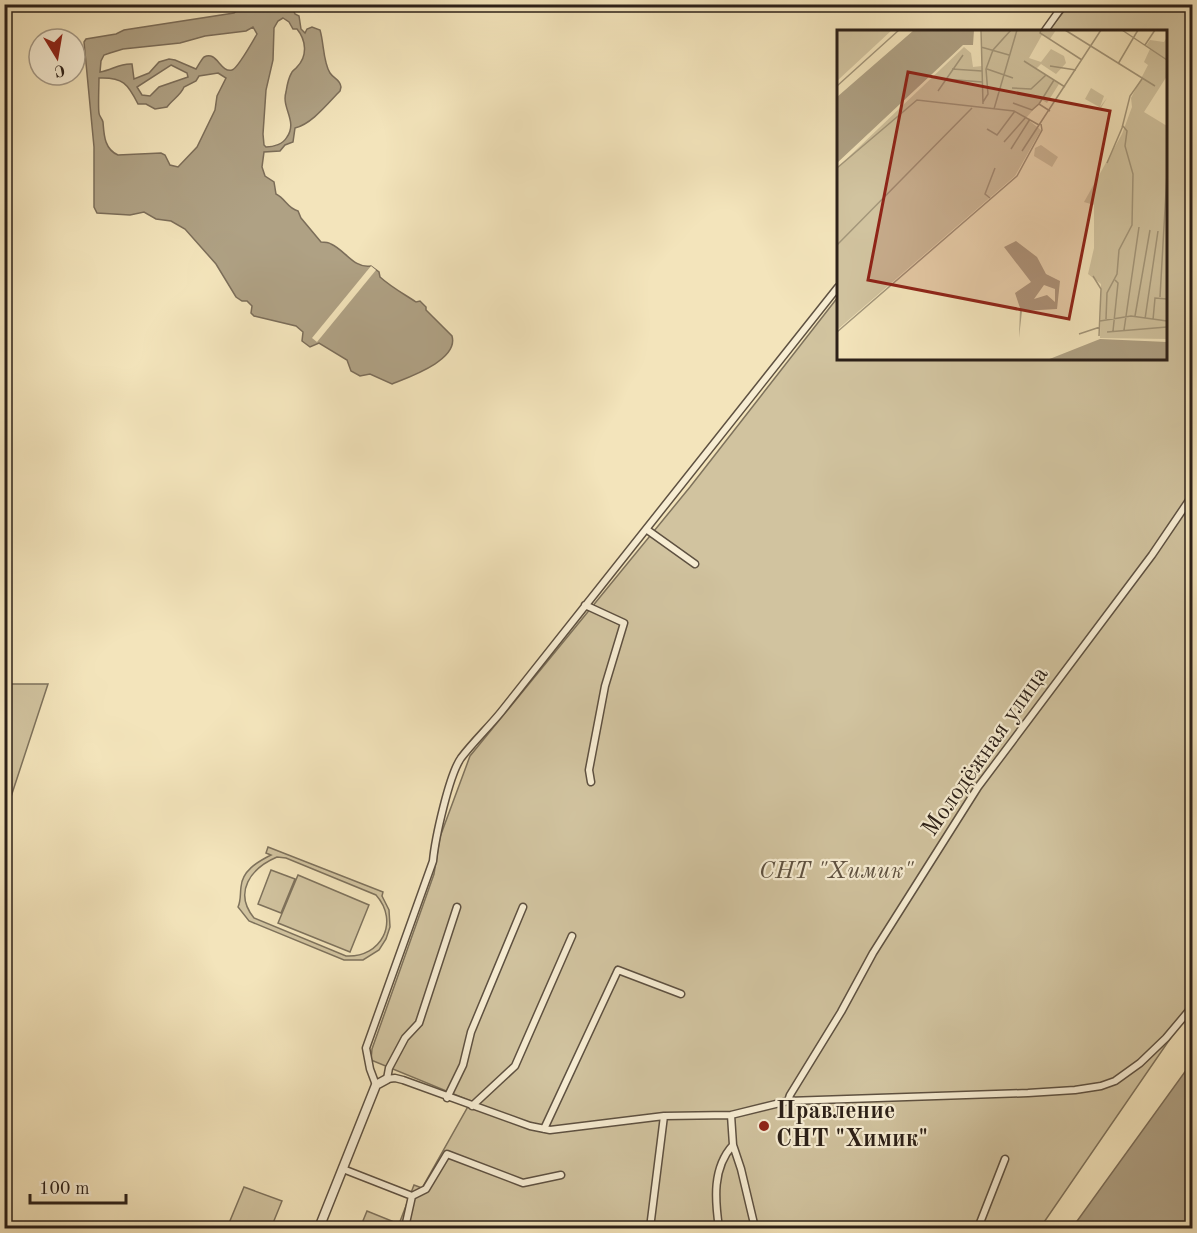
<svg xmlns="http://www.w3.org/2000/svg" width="1197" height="1233" font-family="'Old Standard TT',serif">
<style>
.green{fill:#d1c39f;stroke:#7e725c;stroke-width:1.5;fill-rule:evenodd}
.water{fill:#afa184;stroke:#7b6d59;stroke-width:1.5;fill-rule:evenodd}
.pier{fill:#f3e4bb}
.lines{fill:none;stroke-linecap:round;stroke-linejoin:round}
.minor-casing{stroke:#5e5141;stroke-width:9}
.tertiary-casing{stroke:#5e5141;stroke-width:11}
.minor{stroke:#f7edd3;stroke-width:6}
.tertiary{stroke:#f7edd3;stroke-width:8}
.poi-dot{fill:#8f2418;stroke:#f7edd3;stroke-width:2}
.labels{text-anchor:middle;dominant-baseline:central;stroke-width:4.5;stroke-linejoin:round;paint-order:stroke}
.street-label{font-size:24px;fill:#2c2018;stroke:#f7edd3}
.park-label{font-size:24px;font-style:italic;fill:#5e5140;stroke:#f7edd3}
.poi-label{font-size:24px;font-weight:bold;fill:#2c2018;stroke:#f7edd3;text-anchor:start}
.inset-road{fill:none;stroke:#a3967a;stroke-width:1.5}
.view{fill:#8f2418;fill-opacity:0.15;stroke:#8f2418;stroke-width:3}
.inset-edge{fill:none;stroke:#2c2018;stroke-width:3}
</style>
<rect width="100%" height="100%" fill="#f3e4bb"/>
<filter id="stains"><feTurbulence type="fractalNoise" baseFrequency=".00333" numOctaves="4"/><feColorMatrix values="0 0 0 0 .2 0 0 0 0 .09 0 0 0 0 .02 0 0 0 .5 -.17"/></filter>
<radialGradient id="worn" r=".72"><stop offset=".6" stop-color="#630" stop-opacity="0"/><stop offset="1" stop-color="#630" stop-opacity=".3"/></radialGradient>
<path class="green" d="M 1069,5 L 1192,5 L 1192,1007 L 1040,1228 L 360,1228 L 367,1211 L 399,1224 L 414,1185 L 422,1188 L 471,1101 L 371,1060 L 372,1049 L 434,874 L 440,837 L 470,756 L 690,487 L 838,297 L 838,358 L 1166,358 L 1166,32 L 1048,31 Z
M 5,684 L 48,684 L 5,815 L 4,684 Z
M 268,847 L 383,892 L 382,896 L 389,910 L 390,927 L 386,939 L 379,950 L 363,960 L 344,960 L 249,921 L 238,907 C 241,901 240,894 241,887 C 242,871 257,862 271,855 L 266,853 ZM 277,857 L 286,858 L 376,895 C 400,922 381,958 346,956 L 254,918 C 233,892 251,868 277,857 Z
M 271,870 L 295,879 L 281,913 L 258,904 Z
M 298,875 L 369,905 L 350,952 L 278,923 Z
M 244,1187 L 282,1201 L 271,1228 L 227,1228 Z"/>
<path class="water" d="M 265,5 L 299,5 L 293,9 L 295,14 L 299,16 L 301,29 L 305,33 L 307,29 L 312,27 L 320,30 C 324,43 323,62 330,73 C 334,79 340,79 341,87 L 340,91 C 328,103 312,124 295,128 L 293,142 L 285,145 L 280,151 L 264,152 L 262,167 L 265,176 L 274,182 L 276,194 C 286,199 287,208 298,211 L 301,218 L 321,242 C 324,242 328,242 331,244 C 345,250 354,269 371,266 L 379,272 L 380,277 C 391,287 404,294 416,302 L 420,301 L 426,307 L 426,310 L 452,336 C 459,360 409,377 392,384 L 370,374 L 360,376 L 351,371 L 347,360 L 319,343 L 310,347 L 302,341 L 303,332 L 296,326 L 254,316 L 251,313 L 252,306 L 247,301 L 242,301 L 236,297 L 216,264 L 185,229 L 171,221 L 156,219 L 144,212 L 130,215 L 97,213 L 94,207 L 94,147 L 84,42 L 86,39 L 116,34 L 124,30 L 234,13 L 241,8 ZM 283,18 L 289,22 L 293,29 L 297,29 C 306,40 308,56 297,67 C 295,70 292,70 291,74 C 288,79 287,86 286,92 C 281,108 298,121 287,137 C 283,144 274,147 266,147 L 264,145 L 263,134 L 266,90 L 273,60 L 274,28 L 278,21 ZM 253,27 L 257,34 C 253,41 237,69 232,70 C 220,73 217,50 204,57 C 201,60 198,66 196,69 L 175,60 L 169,59 L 159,62 L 149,73 L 134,79 L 132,64 C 120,63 112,70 100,72 L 101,61 L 104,55 L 110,53 L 123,49 L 180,43 L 205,36 L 246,31 ZM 171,65 L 187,73 L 188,77 L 159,87 L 150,96 L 142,95 L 137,87 ZM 218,73 L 226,78 L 217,96 L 215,110 L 197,147 L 178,167 L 170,165 L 165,155 L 161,153 L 118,155 C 104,149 104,134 103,122 C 102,118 99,116 99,113 C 98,108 99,84 99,78 C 123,77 128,84 138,104 L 146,104 L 155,109 L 167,107 C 172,100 181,95 184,87 L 196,81 L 199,76 Z
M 1192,1062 L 1192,1228 L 1072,1228 Z"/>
<path class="pier" d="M 371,266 L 376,270 L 317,342 L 312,338 Z"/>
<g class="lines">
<defs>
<path id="minor" d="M 1044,32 L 1064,4
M 646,529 L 695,564
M 585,605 L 624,623 L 605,686 L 589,770 L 591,782
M 457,907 L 419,1023 L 405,1038 L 389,1068 L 387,1079 L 395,1078 L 403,1080 L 530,1126 L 550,1130 L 664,1116 L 731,1115 L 788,1101 L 1028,1093 L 1075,1090 L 1101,1086 L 1115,1081 L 1140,1063 L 1166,1038 L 1192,1007
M 376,1085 L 370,1069 L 366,1048 L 433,861 C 435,839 449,775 461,758 C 473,742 488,728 501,712 L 838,287
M 447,1098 L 463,1065 L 471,1032 L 523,907
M 788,1101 L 790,1095 L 841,1012 L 873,953 L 978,787 L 1152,555 L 1192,496
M 472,1106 L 515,1066 L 572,936
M 731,1115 L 733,1145 L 741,1169 L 755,1228
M 544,1129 L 618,970 L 681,994
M 343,1169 L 412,1196 L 426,1189 L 447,1154 L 523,1183 L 561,1175
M 403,1228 L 406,1223 L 412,1196
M 650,1228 L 664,1116
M 719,1228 C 715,1200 712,1168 733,1145
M 978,1228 L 1005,1159"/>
<path id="tertiary" d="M 319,1228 L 376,1085 L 387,1079"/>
</defs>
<use href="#minor" class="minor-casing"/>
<use href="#tertiary" class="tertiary-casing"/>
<use href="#minor" class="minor"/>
<use href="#tertiary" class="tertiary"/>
</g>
<circle class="poi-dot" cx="764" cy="1126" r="6"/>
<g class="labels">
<g class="street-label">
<text transform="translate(986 752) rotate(-55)">Молодёжная улица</text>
</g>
<g class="park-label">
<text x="836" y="872">СНТ "Химик"</text>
</g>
<g class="poi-label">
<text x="776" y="1112">Правление<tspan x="776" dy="28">СНТ "Химик"</tspan></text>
</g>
</g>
<g transform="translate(837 30)">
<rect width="330" height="330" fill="#f3e4bb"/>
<path d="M 0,0 L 55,0 L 0,51 ZM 145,0 L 219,0 L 213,9 L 205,5 L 192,28 L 204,32 L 214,19 L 227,26 L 229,33 L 219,44 L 204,34 L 199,39 L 222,54 L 210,73 L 205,70 L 189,88 L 204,100 L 178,146 L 0,300 L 0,138 L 127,17 L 134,23 L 136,37 L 145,36 ZM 330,7 L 330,46 L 307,82 L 330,96 L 330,309 L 263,308 L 264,254 L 251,244 L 257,218 L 257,175 L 247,172 L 285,104 L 295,77 L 294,68 L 311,35 L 307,32 L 313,19 L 309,16 L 313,10 L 327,12 ZM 254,58 L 267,66 L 263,77 L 270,68 L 264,78 L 248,69 ZM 204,115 L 221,127 L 215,137 L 197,126 L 198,118 Z" fill="#d1c39f"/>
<path d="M 77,0 L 137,0 L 136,15 L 126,15 L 0,133 L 0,67 ZM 179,211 L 200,227 L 209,244 L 223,251 L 220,279 L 185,281 L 182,308 L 183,278 L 178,263 L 194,252 L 167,217 ZM 207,255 L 218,259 L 218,272 L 210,265 L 197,269 ZM 263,309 L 330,312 L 330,330 L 210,330 Z" fill="#afa184" fill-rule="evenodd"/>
<path class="inset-road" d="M 144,0 L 146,74M 204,0 L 203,3 L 245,30M 228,0 L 318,56M 285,0 L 330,30M 308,15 L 318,0M 144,17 L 172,25M 187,31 L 228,57M 281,34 L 301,0M 213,36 L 239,40M 115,39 L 145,41M 150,39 L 176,48M 108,49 L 145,52M 0,56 L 62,0M 175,58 L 194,59 L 209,45M 101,61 L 126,25M 146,72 L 151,64 L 149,39 L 156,20 L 174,0M 176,73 L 195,80 L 202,74 L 213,81M 202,74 L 217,50M 157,79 L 180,0M 150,99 L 160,105 L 178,81M 167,112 L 189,87M 174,119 L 193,89M 185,121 L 264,0M 270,133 L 285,98 L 293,66 L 305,49M 0,138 L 80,70 L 177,81 L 202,95M 153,168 L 148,164 L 158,138M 0,215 L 135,78M 256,246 L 264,259 L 262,306M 323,267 L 330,144M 298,286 L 313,200M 269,289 L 270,263 L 280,244 L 282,220 L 295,195 L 296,144 L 288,116 L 290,101 L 286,96M 308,289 L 321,201M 316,290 L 318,268 L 330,269M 263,291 L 294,286 L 330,291M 287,300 L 302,197M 276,301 L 281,253 L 278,250M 0,302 L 180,146 L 205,100 L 204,94M 270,302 L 330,297M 242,304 L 263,297"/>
<path class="view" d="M 71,42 L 273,81 L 232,289 L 31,250 Z"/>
<rect width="330" height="330" class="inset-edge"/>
</g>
<rect width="1197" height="1233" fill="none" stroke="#f3e4bb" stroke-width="24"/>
<rect x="6" y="6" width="1185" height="1221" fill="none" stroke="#2c2018" stroke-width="3"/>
<rect x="12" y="12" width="1173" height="1209" fill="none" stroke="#2c2018" stroke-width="1.5"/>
<g transform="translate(57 57) rotate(169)"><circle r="28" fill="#f7edd3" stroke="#a69b88" stroke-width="1.5"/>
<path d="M0-4.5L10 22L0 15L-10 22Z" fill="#8f2418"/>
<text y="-9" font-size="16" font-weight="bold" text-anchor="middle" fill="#2c2018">С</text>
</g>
<path d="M30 1194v9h96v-9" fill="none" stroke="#2c2018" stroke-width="3"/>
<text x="39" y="1194" font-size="18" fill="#2c2018" stroke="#f7edd3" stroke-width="4.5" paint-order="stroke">100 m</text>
<rect width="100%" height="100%" filter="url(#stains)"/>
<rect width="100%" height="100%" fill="url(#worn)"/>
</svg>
